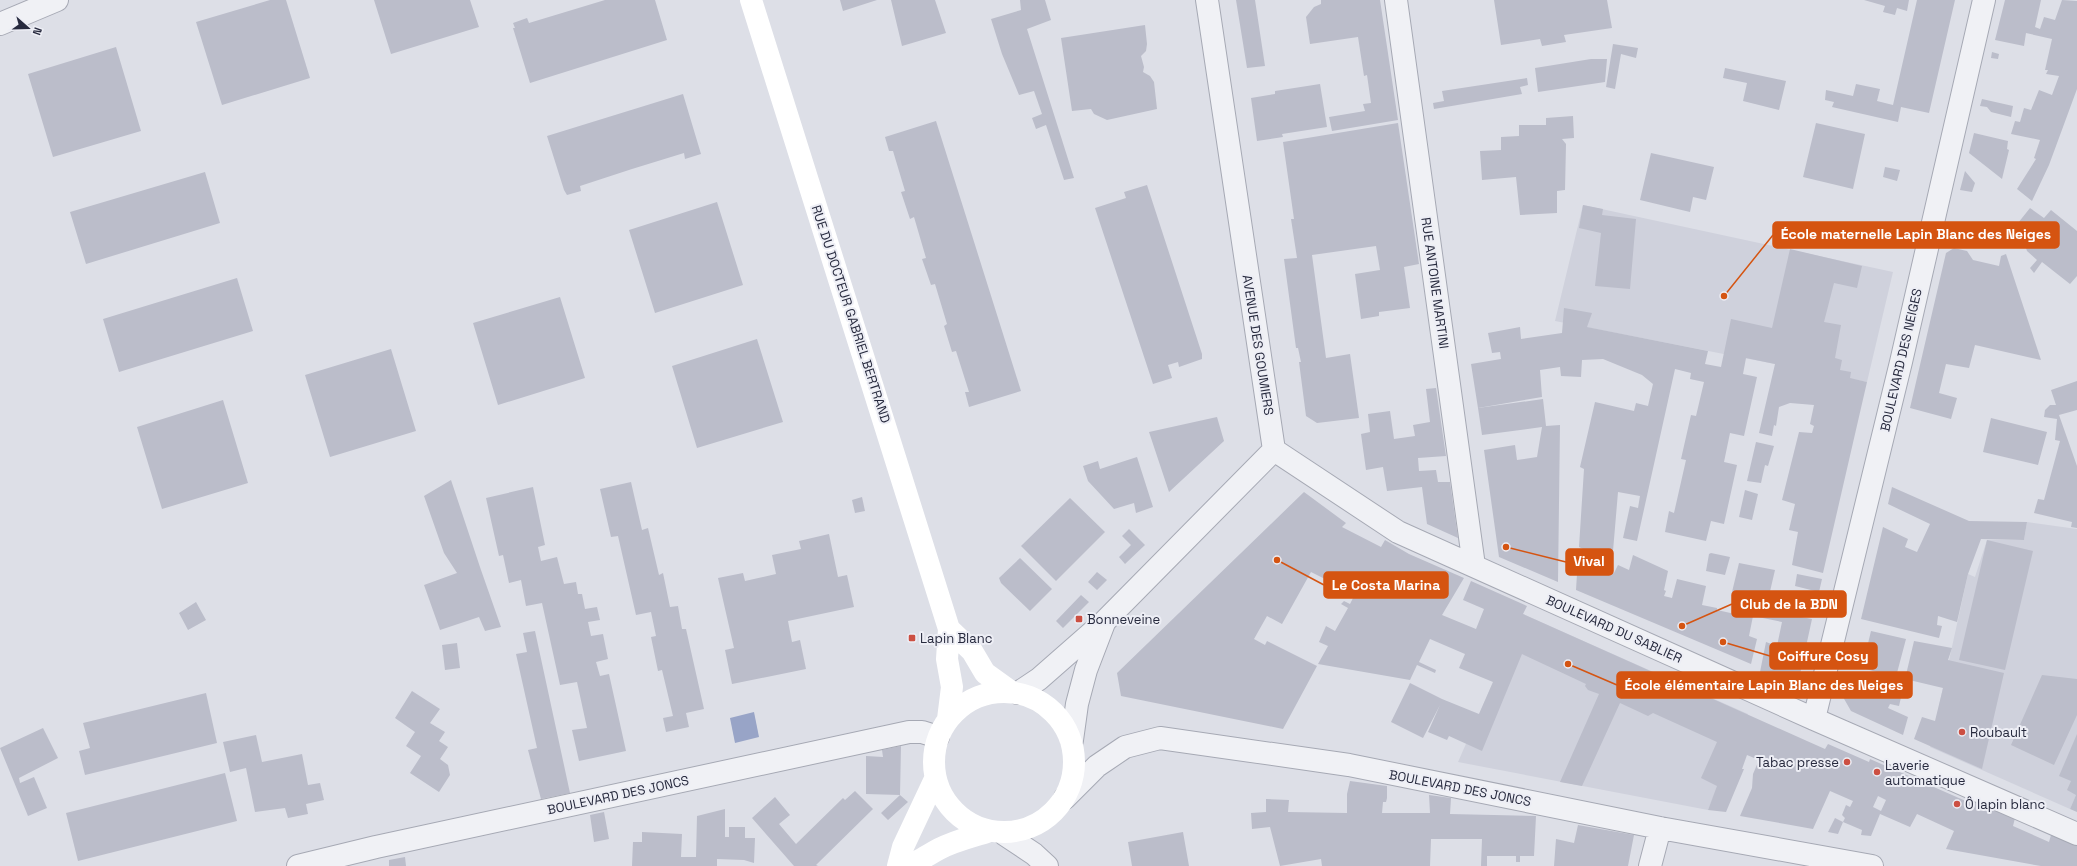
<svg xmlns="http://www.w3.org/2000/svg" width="2077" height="866" font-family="'Space Grotesk',sans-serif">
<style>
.built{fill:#cfd1dc}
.water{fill:#98a4c7}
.building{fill:#bbbdca;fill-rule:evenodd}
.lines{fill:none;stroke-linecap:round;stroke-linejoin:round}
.street-casing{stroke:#a6a9b4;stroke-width:24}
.street{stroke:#f0f1f5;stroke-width:22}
.secondary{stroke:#fff;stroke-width:22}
.poi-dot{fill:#cc4f42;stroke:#edeef5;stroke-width:1.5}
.labels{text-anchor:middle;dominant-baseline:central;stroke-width:4;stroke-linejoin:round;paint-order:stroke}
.street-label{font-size:13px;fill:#272a3e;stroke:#edeef5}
.poi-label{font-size:13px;fill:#272a3e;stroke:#edeef5;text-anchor:start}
.leader{fill:none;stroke:#d55411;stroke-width:1.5}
.callout-dot{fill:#d55411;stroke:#edeef5;stroke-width:1.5}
.callout{fill:#d55411;stroke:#d55411;stroke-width:1.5}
.callout-label{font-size:14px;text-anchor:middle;font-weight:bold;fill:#fff}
</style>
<rect width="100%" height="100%" fill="#dddfe7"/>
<path class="built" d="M 1583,205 L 1893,272 L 1867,382 L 1555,321 Z
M 2027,522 L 2077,529 L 2077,793 L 2070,809 L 1930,747 L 1968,574 L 1975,577 L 1987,540 L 2024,540 Z
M 1523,614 L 1748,714 L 1708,810 L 1458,762 Z"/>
<path class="water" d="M 754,712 L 759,737 L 735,743 L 730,718 Z"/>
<path class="building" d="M 270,0 L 286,0 L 310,78 L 222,105 L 196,22 Z
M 374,0 L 470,0 L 479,27 L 391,54 Z
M 605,0 L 655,0 L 667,40 L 530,83 L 513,28 L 515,28 L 513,23 L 527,18 L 529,23 Z
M 840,0 L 877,0 L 843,11 Z
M 891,0 L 935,0 L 946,33 L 902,46 Z
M 1020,0 L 1045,0 L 1051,20 L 1027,29 L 1074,178 L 1064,180 L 1046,125 L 1036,129 L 1032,118 L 1042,114 L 1034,91 L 1019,95 L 1002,54 L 991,19 L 1021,10 Z
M 1236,0 L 1255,0 L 1265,66 L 1247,68 Z
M 1321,0 L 1380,0 L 1398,120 L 1332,131 L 1329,117 L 1365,111 L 1363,104 L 1371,103 L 1367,75 L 1364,76 L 1358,37 L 1310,44 L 1306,17 L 1314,7 L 1321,4 Z
M 1494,0 L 1607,0 L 1612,28 L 1564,35 L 1566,42 L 1542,46 L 1540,39 L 1501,45 Z
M 1864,0 L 1909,0 L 1907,11 L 1897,8 L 1895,15 L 1883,12 L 1885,6 Z
M 1917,0 L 1955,0 L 1929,113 L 1901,107 L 1898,122 L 1832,107 L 1834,102 L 1825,100 L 1826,90 L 1853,96 L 1856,84 L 1880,89 L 1877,101 L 1893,105 Z
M 2005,0 L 2041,0 L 2035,27 L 2040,29 L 2044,17 L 2055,20 L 2062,0 L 2077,1 L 2077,89 L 2049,165 L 2032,201 L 2017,189 L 2036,159 L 2034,158 L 2040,140 L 2011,134 L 2015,121 L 2020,122 L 2024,108 L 2031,110 L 2039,90 L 2052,95 L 2059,76 L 2046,74 L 2048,70 L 2045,70 L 2052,39 L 2026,33 L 2024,46 L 1995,40 Z
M 1145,25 L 1147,44 L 1146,51 L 1141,56 L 1144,67 L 1143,72 L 1150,76 L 1154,82 L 1157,109 L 1107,120 L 1094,114 L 1091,109 L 1072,111 L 1061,38 Z
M 1613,44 L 1638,48 L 1636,58 L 1621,54 L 1615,89 L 1606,87 Z
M 116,47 L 141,131 L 53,157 L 28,74 Z
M 1992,52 L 1999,54 L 1998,59 L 1991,58 Z
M 1591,59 L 1607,59 L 1605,82 L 1538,92 L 1535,68 Z
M 1725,68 L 1786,81 L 1779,110 L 1743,101 L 1747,83 L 1723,78 Z
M 1527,78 L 1528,85 L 1520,87 L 1522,94 L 1434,109 L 1433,103 L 1444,101 L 1442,91 Z
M 1320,84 L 1327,127 L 1282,134 L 1283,137 L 1257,141 L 1251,98 L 1275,94 L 1275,91 Z
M 683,94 L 701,154 L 685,159 L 684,153 L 632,169 L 580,186 L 581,191 L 567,195 L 564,190 L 547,136 Z
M 1982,99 L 2013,106 L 2011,117 L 1991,112 L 1987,107 L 1980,106 Z
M 1573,116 L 1574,138 L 1562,139 L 1566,144 L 1565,190 L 1557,191 L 1557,213 L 1520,215 L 1516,177 L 1482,180 L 1480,151 L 1501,150 L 1501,137 L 1519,136 L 1519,125 L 1546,125 L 1546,118 Z
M 936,121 L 1021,391 L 969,407 L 965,392 L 969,392 L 956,351 L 952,352 L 944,326 L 947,324 L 935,284 L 931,285 L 922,259 L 926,258 L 914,217 L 910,219 L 901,192 L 905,191 L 893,151 L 889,151 L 885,137 Z
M 1398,123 L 1419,264 L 1404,267 L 1410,308 L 1379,312 L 1379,316 L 1361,319 L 1355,274 L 1380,270 L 1376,246 L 1312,255 L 1326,358 L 1350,354 L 1359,418 L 1317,423 L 1306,416 L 1299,362 L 1301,362 L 1298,348 L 1296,348 L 1284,259 L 1297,258 L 1291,219 L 1294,219 L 1283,142 Z
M 1816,123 L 1865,134 L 1853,189 L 1803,177 Z
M 1974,133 L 2008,141 L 2007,149 L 2009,150 L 2002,179 L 1969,153 Z
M 1651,153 L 1714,167 L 1706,200 L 1693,197 L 1690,212 L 1640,200 Z
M 1885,167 L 1900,170 L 1897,181 L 1883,177 Z
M 1965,171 L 1975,183 L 1972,192 L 1960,190 Z
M 205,172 L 220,223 L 86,264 L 70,212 Z
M 1147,185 L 1202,354 L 1202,359 L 1179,367 L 1178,362 L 1168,365 L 1172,378 L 1153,384 L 1095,208 L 1126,198 L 1124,192 Z
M 717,202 L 743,285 L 655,313 L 629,230 Z
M 1583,205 L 1603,209 L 1602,215 L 1636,219 L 1630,289 L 1595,286 L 1601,233 L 1579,228 Z
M 2030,208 L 2044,218 L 2051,210 L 2077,231 L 2077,276 L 2070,284 L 2042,262 L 2034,273 L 2030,268 L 2037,260 L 2027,251 L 2025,245 L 2033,235 L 2018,223 Z
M 1954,248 L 1967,251 L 1973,260 L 1999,266 L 2001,256 L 2006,254 L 2041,360 L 1975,345 L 1969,368 L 1946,364 L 1939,393 L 1957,398 L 1951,419 L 1910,408 L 1946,253 Z
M 1790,249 L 1862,266 L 1857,288 L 1834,283 L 1824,322 L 1841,325 L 1835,358 L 1842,360 L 1840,370 L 1851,372 L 1850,378 L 1867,382 L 1823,573 L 1792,565 L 1798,532 L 1789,530 L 1795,504 L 1782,500 L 1799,432 L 1812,433 L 1814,426 L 1810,424 L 1814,405 L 1790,403 L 1779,407 L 1776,426 L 1774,425 L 1772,436 L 1759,433 L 1775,364 L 1746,358 L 1743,374 L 1757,377 L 1744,436 L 1730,433 L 1724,462 L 1737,465 L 1724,524 L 1711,521 L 1706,541 L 1665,532 L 1669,511 L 1674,513 L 1686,460 L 1681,459 L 1691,415 L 1696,416 L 1704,382 L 1690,379 L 1691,373 L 1675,369 L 1637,541 L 1623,538 L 1630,506 L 1638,508 L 1640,496 L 1618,492 L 1612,563 L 1579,547 L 1584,469 L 1580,467 L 1595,402 L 1634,411 L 1636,403 L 1648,406 L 1653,384 L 1642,375 L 1603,359 L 1582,360 L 1581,377 L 1561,376 L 1560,367 L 1540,370 L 1542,397 L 1478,408 L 1471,364 L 1501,359 L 1500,352 L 1492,353 L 1488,333 L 1520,327 L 1521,339 L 1562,333 L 1564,308 L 1592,313 L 1587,327 L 1708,351 L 1705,364 L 1721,367 L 1731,319 L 1772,328 Z
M 237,278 L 253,331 L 119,372 L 103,319 Z
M 560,297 L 585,378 L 498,405 L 473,323 Z
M 757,339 L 783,422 L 697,448 L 672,366 Z
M 391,349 L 416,431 L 330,457 L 305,375 Z
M 2077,381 L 2077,410 L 2059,415 L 2077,466 L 2077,528 L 2071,527 L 2072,522 L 2034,513 L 2038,499 L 2044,500 L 2060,441 L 2055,440 L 2057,419 L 2044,417 L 2045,410 L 2050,405 L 2056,405 L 2051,390 Z
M 1436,388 L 1446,456 L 1418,458 L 1419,471 L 1436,470 L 1438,482 L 1450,482 L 1458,538 L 1427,524 L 1422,487 L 1387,491 L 1383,467 L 1366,470 L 1361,434 L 1370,432 L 1368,414 L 1390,411 L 1394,439 L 1415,436 L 1413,425 L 1430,422 L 1426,389 Z
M 1543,399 L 1546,426 L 1560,425 L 1558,582 L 1499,557 L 1484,450 L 1515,445 L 1517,460 L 1537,457 L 1542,427 L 1482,435 L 1478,408 Z
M 223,400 L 248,483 L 162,509 L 137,427 Z
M 1217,417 L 1224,441 L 1169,492 L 1149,432 Z
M 1991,418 L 2047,432 L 2038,465 L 1983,452 Z
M 1756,442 L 1774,446 L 1768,466 L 1765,465 L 1761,483 L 1747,481 Z
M 1137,457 L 1153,507 L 1136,513 L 1134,503 L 1114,509 L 1088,481 L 1083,466 L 1098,461 L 1100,469 Z
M 451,480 L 481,570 L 501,627 L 485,631 L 479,617 L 440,630 L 424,585 L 457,573 L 444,553 L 424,496 Z
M 631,482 L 642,530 L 648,528 L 659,575 L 663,573 L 670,607 L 678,606 L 682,629 L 686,629 L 704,709 L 686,713 L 689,727 L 666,732 L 663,718 L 673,716 L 662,670 L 658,671 L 651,637 L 656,636 L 651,612 L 636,615 L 618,536 L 611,537 L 600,489 Z
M 533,487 L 545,545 L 538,547 L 541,561 L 557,557 L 564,584 L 576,582 L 578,594 L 582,594 L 585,609 L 597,607 L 600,620 L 588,622 L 591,636 L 603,634 L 608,659 L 596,662 L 600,676 L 609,674 L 626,751 L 579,761 L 572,730 L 587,728 L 577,682 L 560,685 L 542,603 L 526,606 L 521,580 L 509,583 L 503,555 L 499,556 L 486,498 Z
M 1892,487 L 1969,521 L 2027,522 L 2024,540 L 1981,539 L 1968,574 L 1957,622 L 1938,616 L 1937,625 L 1942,626 L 1939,638 L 1861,619 L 1883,527 L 1908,539 L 1905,547 L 1917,552 L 1930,524 L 1888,504 Z
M 1745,490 L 1758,494 L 1752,520 L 1739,517 Z
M 1304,492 L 1346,523 L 1342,527 L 1381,547 L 1385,540 L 1409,554 L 1464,578 L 1442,615 L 1476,629 L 1484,609 L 1463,600 L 1471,581 L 1527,606 L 1523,614 L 1807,741 L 1825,749 L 1828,744 L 1869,762 L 1870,759 L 1968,802 L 1970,798 L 2015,818 L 2013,826 L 2049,842 L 2051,835 L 2077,845 L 2077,866 L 2041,866 L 1946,849 L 1954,831 L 1917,814 L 1910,827 L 1880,814 L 1871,836 L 1861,835 L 1862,830 L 1843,822 L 1845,818 L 1842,815 L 1846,805 L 1850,807 L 1853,801 L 1830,791 L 1813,829 L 1740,816 L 1752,788 L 1753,774 L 1759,760 L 1747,755 L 1742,769 L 1744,769 L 1726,812 L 1708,810 L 1717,786 L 1701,778 L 1717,742 L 1653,713 L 1648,716 L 1620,703 L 1582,786 L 1560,782 L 1599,694 L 1588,690 L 1585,686 L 1586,684 L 1522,654 L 1482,751 L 1449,736 L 1447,740 L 1428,732 L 1440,705 L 1423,738 L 1391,722 L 1410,683 L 1442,699 L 1479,714 L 1493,682 L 1459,668 L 1465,654 L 1430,639 L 1419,662 L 1436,670 L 1435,673 L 1417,665 L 1410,680 L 1318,664 L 1328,646 L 1319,642 L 1326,626 L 1335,631 L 1348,608 L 1341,604 L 1344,601 L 1350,604 L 1355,594 L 1311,572 L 1282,624 L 1267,616 L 1254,639 L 1265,645 L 1267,641 L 1317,666 L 1283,729 L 1121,696 L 1117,673 ZM 1878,796 L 1886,800 L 1881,811 L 1873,807 Z
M 862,497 L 865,511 L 855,513 L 852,500 Z
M 1070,498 L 1105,532 L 1056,581 L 1021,546 Z
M 1129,529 L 1145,545 L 1125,564 L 1119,557 L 1131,545 L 1122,536 Z
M 829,534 L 838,577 L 847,575 L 854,607 L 788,621 L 792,642 L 800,640 L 806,669 L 732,684 L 725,650 L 734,648 L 718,578 L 743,573 L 745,581 L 776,574 L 772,555 L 801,549 L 799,541 Z
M 1987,540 L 2033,551 L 2005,670 L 1959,660 Z
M 1711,553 L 1730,557 L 1725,575 L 1706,571 L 1709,554 Z
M 1633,555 L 1668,571 L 1664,590 L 1666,591 L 1664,596 L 1672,598 L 1677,579 L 1706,586 L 1702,605 L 1717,608 L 1717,610 L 1744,616 L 1747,607 L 1812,619 L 1797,688 L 1760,672 L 1766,642 L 1777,646 L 1782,622 L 1753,616 L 1749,636 L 1757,639 L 1751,664 L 1576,590 L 1578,558 L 1614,573 L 1618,565 L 1629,570 Z
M 1020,558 L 1052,589 L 1030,611 L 1001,583 L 999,578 Z
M 1739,563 L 1775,570 L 1768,600 L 1732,592 Z
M 1097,572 L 1107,580 L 1097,590 L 1088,582 Z
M 1797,574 L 1822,579 L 1819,592 L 1795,586 Z
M 1081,595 L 1089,602 L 1063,628 L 1056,621 Z
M 196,602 L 206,620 L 188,630 L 179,613 Z
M 535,631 L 570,793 L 541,799 L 528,750 L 537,748 L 516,654 L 527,652 L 523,633 Z
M 1871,631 L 1906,639 L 1893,688 L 1903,689 L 1899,706 L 1890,704 L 1888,708 L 1908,717 L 1903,735 L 1851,711 L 1843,697 L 1849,673 L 1881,682 L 1884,674 L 1862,668 Z
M 1914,641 L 1952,648 L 1948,660 L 2004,673 L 1982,769 L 1914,739 L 1922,717 L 1935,721 L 1943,688 L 1905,679 Z
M 457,643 L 460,668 L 445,670 L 442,645 Z
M 2042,675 L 2077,679 L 2077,715 L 2054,765 L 2011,745 Z
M 412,691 L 440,709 L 430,723 L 445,732 L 439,741 L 448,747 L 440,759 L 448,765 L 450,775 L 439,792 L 410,773 L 421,756 L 406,746 L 415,732 L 395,718 Z
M 206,693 L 217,743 L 85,775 L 79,751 L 90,748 L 83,723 Z
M 43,728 L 58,758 L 19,778 L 20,783 L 34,777 L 47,808 L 28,816 L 0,748 Z
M 2077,734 L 2077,812 L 2070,809 L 2076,795 L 2067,790 L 2071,781 L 2059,776 Z
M 256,735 L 262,762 L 302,754 L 308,785 L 320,783 L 324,800 L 306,804 L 308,814 L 288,818 L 285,808 L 255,812 L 246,768 L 230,772 L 223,742 Z
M 901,746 L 900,795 L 866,794 L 866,756 L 883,757 L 882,750 Z
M 225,773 L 237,821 L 78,861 L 66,813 Z
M 1350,781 L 1387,786 L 1387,798 L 1386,802 L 1383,802 L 1382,813 L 1430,813 L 1429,795 L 1451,798 L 1450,814 L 1536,816 L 1534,856 L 1520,856 L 1520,862 L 1516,862 L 1516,856 L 1487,856 L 1487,866 L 1481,866 L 1482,839 L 1431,839 L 1430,866 L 1322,866 L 1321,859 L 1280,866 L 1270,827 L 1252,829 L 1251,813 L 1266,812 L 1266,799 L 1289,800 L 1288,812 L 1347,813 L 1347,794 Z
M 855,791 L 873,809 L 816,865 L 818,866 L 794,866 L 752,818 L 775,797 L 790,815 L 779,824 L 796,844 L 843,798 L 845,800 Z
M 900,795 L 908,802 L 888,820 L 881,813 Z
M 725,809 L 725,837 L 729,837 L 729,827 L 745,827 L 745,838 L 755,838 L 754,863 L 744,860 L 717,859 L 717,866 L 632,866 L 633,842 L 642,842 L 642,832 L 682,834 L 681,857 L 696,857 L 697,816 Z
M 604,812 L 609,839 L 594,842 L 590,815 Z
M 1835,818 L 1843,822 L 1838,834 L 1828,832 Z
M 1578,825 L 1634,835 L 1628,866 L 1554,866 L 1556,839 L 1574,843 Z
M 1183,832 L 1189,866 L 1132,866 L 1128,842 Z
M 405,857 L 406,866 L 389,866 L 389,860 Z"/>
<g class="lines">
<defs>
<path id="street" d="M 1207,0 L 1274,450
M 1396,0 L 1474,566
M 0,24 L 57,0
M 1274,450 L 1398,532 L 1814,719 L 2077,834
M 1018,693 L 1039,679 L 1104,622 L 1274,450
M 1814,719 L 1901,362 L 1984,0
M 1072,740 L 1077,704 L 1086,670 L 1104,623
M 1065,798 L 1097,766 L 1125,747 L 1160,738 L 1349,765 L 1660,828 L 1872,866
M 1004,834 L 1034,854 L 1047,866
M 298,866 L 376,847 L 909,732 L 922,732 L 938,737
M 1650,866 L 1660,828"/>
</defs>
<use href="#street" class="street-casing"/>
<use href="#street" class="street"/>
<path class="secondary" d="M 751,0 L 949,629 L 947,659 L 952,687 L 948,719
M 949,629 L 972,651 L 985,673 L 1010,691
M934 762a70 70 0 1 1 140 0a70 70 0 1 1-140 0Z
M 898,866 L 903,847 L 935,779
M 902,866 C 920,862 924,857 939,849 C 954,841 971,837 987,832"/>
</g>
<g class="poi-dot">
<rect x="1075" y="615" width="8" height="8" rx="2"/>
<rect x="908" y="634" width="8" height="8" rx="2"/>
<circle cx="1962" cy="732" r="4"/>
<circle cx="1847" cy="762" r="4"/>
<circle cx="1877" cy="772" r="4"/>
<circle cx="1957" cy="804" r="4"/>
</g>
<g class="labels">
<g class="street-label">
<text transform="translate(1435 283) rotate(82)">RUE ANTOINE MARTINI</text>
<text transform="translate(851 314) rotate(72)">RUE DU DOCTEUR GABRIEL BERTRAND</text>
<text transform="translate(1258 345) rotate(81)">AVENUE DES GOUMIERS</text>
<text transform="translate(1901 360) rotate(-77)">BOULEVARD DES NEIGES</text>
<text transform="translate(1614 629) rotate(24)">BOULEVARD DU SABLIER</text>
<text transform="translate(1460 788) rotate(11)">BOULEVARD DES JONCS</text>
<text transform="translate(618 795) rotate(-12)">BOULEVARD DES JONCS</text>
</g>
<g class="poi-label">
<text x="1087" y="619">Bonneveine</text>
<text x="920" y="638">Lapin Blanc</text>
<text x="1970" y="732">Roubault</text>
<text x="1839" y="762" text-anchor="end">Tabac presse</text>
<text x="1885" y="765">Laverie<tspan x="1885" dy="15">automatique</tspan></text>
<text x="1965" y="804">Ô lapin blanc</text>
</g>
</g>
<path class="leader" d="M1724 296L1773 235M1506 547L1566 562M1277 560L1324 585M1682 626L1732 604M1723 642L1770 656M1568 664L1617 685"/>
<g class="callout-dot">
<circle cx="1724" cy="296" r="4"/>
<circle cx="1506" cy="547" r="4"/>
<circle cx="1277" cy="560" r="4"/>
<circle cx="1682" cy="626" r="4"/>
<circle cx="1723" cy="642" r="4"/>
<circle cx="1568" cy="664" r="4"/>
</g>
<g class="callout">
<rect x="1773" y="222" width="286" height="26" rx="4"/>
<rect x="1566" y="549" width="47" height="26" rx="4"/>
<rect x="1324" y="572" width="124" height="26" rx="4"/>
<rect x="1732" y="591" width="114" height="26" rx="4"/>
<rect x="1770" y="643" width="107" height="26" rx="4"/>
<rect x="1617" y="672" width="295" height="26" rx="4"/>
</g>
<g class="callout-label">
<text x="1916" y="239">École maternelle Lapin Blanc des Neiges</text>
<text x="1589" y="566">Vival</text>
<text x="1386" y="590">Le Costa Marina</text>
<text x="1789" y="609">Club de la BDN</text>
<text x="1823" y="661">Coiffure Cosy</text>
<text x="1764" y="690">École élémentaire Lapin Blanc des Neiges</text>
</g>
<g transform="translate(28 28) rotate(110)" stroke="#edeef5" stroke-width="3" paint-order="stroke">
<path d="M0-3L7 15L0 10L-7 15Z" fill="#272a3e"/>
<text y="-6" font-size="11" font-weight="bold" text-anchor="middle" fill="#272a3e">N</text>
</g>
</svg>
